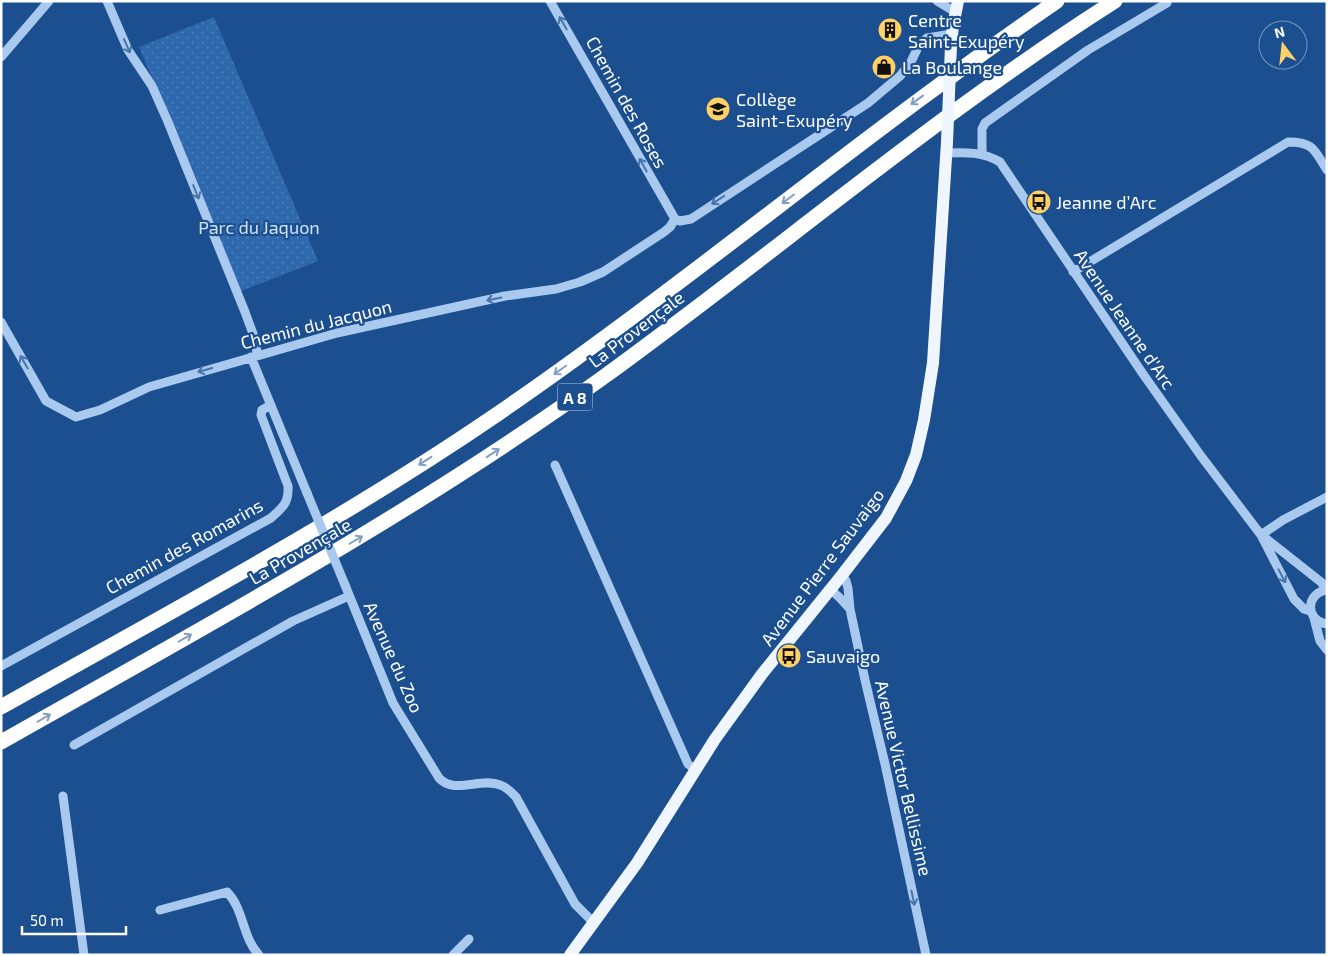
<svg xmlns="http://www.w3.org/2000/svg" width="1328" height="956" font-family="'Exo 2',sans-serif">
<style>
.grass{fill:url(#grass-dots)}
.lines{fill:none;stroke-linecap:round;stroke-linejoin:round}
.minor{stroke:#a9c9ee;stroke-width:9}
.major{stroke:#f0f6ff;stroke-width:12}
.highway{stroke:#fff;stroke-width:15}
.minor-bridge{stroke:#a9c9ee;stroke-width:9}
.major-bridge{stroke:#f0f6ff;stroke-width:12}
.oneway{stroke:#4674ac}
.oneway2{stroke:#829ec1}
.labels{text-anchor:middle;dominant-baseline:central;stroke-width:4.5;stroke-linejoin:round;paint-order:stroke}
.shield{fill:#1b4f8f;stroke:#bbcadd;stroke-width:1}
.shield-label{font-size:16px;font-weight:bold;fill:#fff}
.poi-label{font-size:18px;fill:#fff;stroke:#1b4f8f;text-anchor:start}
.street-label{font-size:18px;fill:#fff;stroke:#1b4f8f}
.park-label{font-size:18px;fill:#cfe3fa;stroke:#1b4f8f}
</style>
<defs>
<pattern id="grass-dots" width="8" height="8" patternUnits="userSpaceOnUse" patternTransform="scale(1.25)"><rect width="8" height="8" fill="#2e69ad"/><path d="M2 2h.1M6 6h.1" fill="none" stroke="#4d80b9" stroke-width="1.8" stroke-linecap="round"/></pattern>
</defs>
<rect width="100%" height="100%" fill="#1b4f8f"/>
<path class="grass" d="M 214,17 L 318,261 L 241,291 L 139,47 Z"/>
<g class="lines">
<path class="minor" d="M 107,1 L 128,50 L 152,86 L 168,122 L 245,312 L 256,342 L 257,355
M 550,1 L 675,219
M 937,1 L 955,12
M 1,57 L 49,1
M 946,153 C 966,152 983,152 1000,162 L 1143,374 L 1201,456 L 1261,535 L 1294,599 L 1304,609 L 1310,611
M 982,154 L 982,129 L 985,123 L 1088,50 L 1167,3
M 675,219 L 680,221 L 691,219 L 868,103 L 900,76 L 910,64 L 919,45 L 927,38 L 952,34
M 1073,272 L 1288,142 C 1314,142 1314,150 1327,170
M 1,322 L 46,401 L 76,417 L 100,410 L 149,387 L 337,333 L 505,296 L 556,289 L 580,282 L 603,272 L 664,232 L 670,227 L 675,219
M 251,357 L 307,493
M 555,465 L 688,764 L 696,770
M 1261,535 L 1283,520 L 1327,497
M 1264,537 L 1321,582 L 1327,590
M 842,575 L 846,581 L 848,588 L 850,609 L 865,680 L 885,764 L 926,955
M 345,585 L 393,703 L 439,778 C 454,795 481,777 500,785 C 507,787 511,792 516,797 L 575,904 L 593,922
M 830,589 L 840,598 L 850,609
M 1327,590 C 1305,593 1305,621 1327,624
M 1314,618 L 1320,641 L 1327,650
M 1,666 L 271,518 C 283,507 289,503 288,486 L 261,415 L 262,410 L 271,405
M 74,745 L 293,621 L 349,596
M 63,796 L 84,955
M 160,910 L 227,892 C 244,909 242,937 259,955
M 453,955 L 469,939"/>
<path class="major" d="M 951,46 L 953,26 L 958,1
M 570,955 L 637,863 L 715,739 L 762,674 L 842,575 L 886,518 L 906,481 L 916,455 L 924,420 L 933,363 L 947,142"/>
<path class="highway" d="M 1,707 C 168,613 338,523 496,415 C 688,283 865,133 1057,1
M 1,742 C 206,626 414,514 605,376 C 776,252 937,114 1115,1"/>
<path class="minor-bridge" d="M 307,493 L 345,585"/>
<path class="major-bridge" d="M 947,142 L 951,46"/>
</g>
<defs><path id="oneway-shaft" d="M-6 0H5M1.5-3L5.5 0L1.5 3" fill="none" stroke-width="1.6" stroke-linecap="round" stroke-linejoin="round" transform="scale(1.25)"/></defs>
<g class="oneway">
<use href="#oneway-shaft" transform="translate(563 23) rotate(-120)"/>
<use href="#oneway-shaft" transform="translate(127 46) rotate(66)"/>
<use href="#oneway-shaft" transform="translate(643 165) rotate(-119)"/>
<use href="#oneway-shaft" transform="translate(196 192) rotate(68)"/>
<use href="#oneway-shaft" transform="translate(718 200) rotate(147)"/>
<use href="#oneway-shaft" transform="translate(494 299) rotate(168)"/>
<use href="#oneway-shaft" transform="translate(24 362) rotate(-120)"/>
<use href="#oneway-shaft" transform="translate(205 370) rotate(164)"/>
<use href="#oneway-shaft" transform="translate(1282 576) rotate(62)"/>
<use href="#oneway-shaft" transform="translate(913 898) rotate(78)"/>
</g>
<g class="oneway2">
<use href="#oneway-shaft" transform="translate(917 100) rotate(144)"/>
<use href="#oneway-shaft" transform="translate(788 199) rotate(143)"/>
<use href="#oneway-shaft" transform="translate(560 370) rotate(145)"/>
<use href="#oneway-shaft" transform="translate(493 453) rotate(-33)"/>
<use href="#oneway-shaft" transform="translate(425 461) rotate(147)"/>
<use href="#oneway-shaft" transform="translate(356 540) rotate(-30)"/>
<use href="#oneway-shaft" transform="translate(185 638) rotate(-30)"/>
<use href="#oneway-shaft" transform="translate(44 718) rotate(-30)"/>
</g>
<defs>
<symbol id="building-disc" viewBox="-11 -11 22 22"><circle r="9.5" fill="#ffd166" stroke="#1b4f8f"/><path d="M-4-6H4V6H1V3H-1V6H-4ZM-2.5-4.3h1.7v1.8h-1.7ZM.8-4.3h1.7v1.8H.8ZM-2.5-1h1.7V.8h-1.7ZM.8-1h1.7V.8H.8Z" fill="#111"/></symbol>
<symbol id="shop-disc" viewBox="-11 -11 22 22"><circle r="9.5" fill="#ffd166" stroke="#1b4f8f"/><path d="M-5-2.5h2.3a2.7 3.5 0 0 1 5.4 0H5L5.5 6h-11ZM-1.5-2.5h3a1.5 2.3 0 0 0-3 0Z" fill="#111"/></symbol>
<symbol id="school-disc" viewBox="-11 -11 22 22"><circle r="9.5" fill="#ffd166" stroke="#1b4f8f"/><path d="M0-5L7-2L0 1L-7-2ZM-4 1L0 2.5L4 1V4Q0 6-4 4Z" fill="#111"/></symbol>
<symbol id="bus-disc" viewBox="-11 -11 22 22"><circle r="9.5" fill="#ffd166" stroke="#1b4f8f"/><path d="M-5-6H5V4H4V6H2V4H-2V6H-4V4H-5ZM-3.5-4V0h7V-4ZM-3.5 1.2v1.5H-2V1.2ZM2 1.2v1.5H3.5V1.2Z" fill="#111"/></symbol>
</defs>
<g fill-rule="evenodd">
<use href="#building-disc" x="876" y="16" width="28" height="28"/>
<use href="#shop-disc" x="870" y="53" width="28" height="28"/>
<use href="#school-disc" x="704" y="95" width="28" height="28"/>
<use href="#bus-disc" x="1025" y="188" width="28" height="28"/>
<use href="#bus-disc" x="775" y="642" width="28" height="28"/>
</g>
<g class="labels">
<rect class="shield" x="557.5" y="383.5" width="35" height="27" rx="4"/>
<g class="shield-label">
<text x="575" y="397">A 8</text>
</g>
<g class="poi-label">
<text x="908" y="20">Centre<tspan x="908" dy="21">Saint-Exupéry</tspan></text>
<text x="902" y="67">La Boulange</text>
<text x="736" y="99">Collège<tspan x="736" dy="21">Saint-Exupéry</tspan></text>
<text x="1056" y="202">Jeanne d’Arc</text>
<text x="806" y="656">Sauvaigo</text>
</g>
<g class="street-label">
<text transform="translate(627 102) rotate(61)">Chemin des Roses</text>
<text transform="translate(1125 319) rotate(56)">Avenue Jeanne d'Arc</text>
<text transform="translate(316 324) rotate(-14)">Chemin du Jacquon</text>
<text transform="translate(636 329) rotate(-37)">La Provençale</text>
<text transform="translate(184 546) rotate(-29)">Chemin des Romarins</text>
<text transform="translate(300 551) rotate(-30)">La Provençale</text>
<text transform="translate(822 567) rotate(-53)">Avenue Pierre Sauvaigo</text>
<text transform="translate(394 657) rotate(66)">Avenue du Zoo</text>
<text transform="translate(904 778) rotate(77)">Avenue Victor Bellissime</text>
</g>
<g class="park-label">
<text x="259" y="227">Parc du Jaquon</text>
</g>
</g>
<rect width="1328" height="956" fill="none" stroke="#ffffff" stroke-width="5"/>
<g transform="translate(1283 45) rotate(345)"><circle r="24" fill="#1b4f8f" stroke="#7695bc"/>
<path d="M0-4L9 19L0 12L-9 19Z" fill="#ffd166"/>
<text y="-8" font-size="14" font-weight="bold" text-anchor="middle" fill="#ffffff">N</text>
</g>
<path d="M22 926v8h104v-8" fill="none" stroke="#ffffff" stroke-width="2.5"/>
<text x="30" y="926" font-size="15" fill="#ffffff" stroke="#1b4f8f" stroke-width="4" paint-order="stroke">50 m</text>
</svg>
